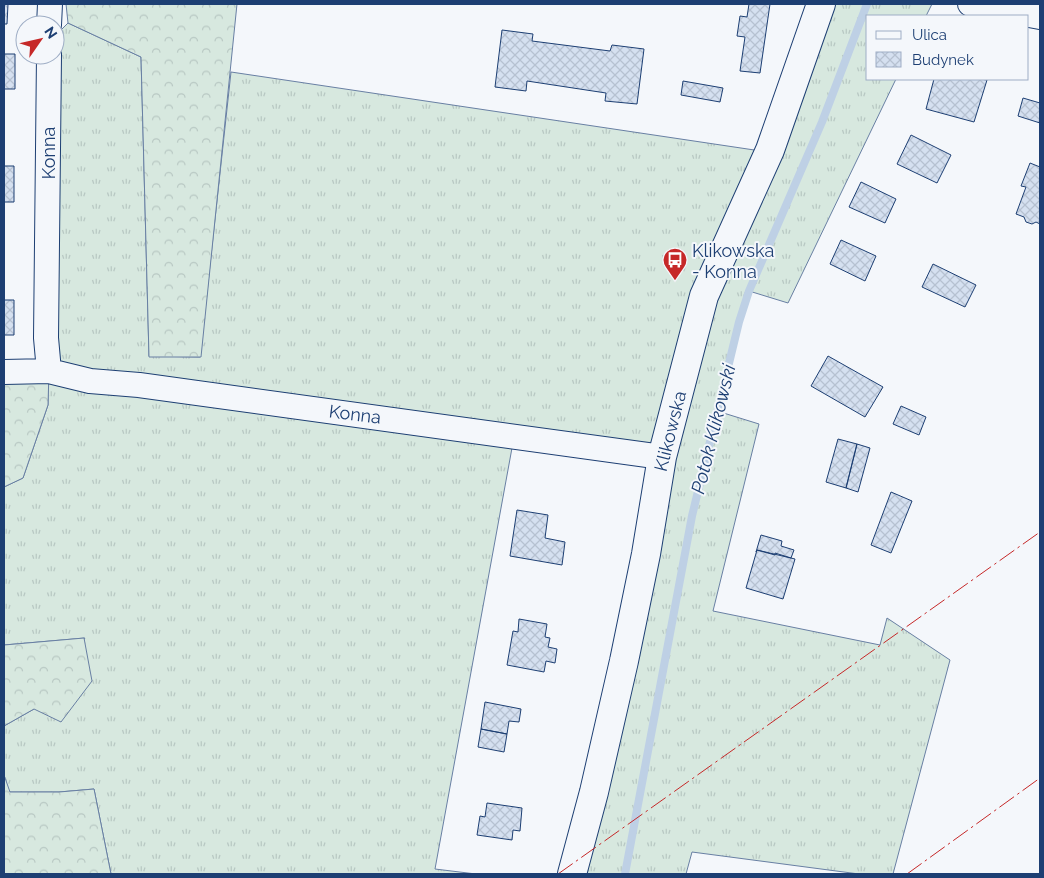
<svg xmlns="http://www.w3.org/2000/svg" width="1044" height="878" font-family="Raleway,sans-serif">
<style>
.grass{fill:url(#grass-tufts);stroke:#687fa3}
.forest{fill:url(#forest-crowns);stroke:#687fa3}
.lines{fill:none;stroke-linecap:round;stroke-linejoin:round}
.stream{stroke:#bed0e5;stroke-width:8}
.building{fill:url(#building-cross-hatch);stroke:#1d3f73}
.street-casing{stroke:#1d3f73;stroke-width:26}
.secondary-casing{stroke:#1d3f73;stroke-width:30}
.street{stroke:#f4f7fb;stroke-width:24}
.secondary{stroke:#f4f7fb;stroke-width:28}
.power{stroke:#c62828;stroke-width:1;stroke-dasharray:18 4 2.5 4;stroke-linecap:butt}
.labels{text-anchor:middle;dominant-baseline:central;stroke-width:4;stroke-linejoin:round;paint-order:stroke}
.street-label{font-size:18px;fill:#1d3f73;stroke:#f4f7fb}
.poi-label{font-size:18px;fill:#1d3f73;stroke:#f4f7fb;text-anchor:start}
.water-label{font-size:19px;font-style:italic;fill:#1d3f73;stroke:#f4f7fb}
</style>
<defs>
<pattern id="grass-tufts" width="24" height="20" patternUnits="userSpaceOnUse" patternTransform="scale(1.25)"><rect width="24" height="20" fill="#d7e8df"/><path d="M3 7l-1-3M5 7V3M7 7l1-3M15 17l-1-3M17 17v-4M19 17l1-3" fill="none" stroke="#b8c8c3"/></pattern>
<pattern id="forest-crowns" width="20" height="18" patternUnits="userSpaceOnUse" patternTransform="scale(1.25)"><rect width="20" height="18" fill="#d7e8df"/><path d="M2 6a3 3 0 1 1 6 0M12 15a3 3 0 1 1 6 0" fill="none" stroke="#b8c8c3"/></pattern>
<pattern id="building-cross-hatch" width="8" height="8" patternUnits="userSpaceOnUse" patternTransform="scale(1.25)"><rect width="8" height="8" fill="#d5e0f0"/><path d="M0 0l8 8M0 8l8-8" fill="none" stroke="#b6c1d1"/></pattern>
</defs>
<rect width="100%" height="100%" fill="#f4f7fb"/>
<path class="grass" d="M 820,4 L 932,4 L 926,16 L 868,16 L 868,79 L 896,79 L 788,303 L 749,291 L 739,322 L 717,411 L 759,424 L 713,611 L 880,645 L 887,618 L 950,660 L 893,874 L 859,874 L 692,852 L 686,874 L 572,874 L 661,457 L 514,437 L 435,869 L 476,874 L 111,874 L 94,789 L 59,792 L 9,792 L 4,775 L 4,726 L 34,709 L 85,638 L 4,645 L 4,487 L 23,478 L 48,405 L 55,36 L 68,23 L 141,57 L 149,356 L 200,357 L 231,72 L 761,151 Z"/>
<path class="forest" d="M 66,4 L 237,4 L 201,357 L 149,357 L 141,57 L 68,23 Z
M 49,371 L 48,405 L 23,478 L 4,487 L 4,372 Z
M 84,638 L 92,681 L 61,722 L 34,709 L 4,726 L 4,645 Z
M 4,775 L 10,792 L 59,792 L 94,789 L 111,874 L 4,874 Z"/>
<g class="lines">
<path class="stream" d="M 625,874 L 692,516 L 739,322 L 749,291 L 822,122 L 867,4"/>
</g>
<path class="building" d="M 4,4 L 8,4 L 7,24 L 4,24 Z
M 749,4 L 770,4 L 760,73 L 740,71 L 745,37 L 737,36 L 740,16 L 747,17 Z
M 502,30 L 533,34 L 532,41 L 610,51 L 612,45 L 644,49 L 637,104 L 605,101 L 606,93 L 527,81 L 526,91 L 495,87 Z
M 4,54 L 15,54 L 15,89 L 4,89 Z
M 934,79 L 980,79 L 987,80 L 974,122 L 926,109 Z
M 683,81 L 723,88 L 720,102 L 681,95 Z
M 1023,98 L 1040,103 L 1040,123 L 1018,116 Z
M 911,135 L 951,155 L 937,183 L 897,164 Z
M 1030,163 L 1040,167 L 1040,224 L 1036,222 L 1032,224 L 1026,222 L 1024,217 L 1016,214 L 1026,187 L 1021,186 Z
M 4,166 L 14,166 L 14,202 L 4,202 Z
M 861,182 L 896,199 L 885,223 L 849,207 Z
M 841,240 L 876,256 L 865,281 L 830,264 Z
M 933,264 L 976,285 L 965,307 L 922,287 Z
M 4,300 L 14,300 L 14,335 L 4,335 Z
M 828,356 L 883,387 L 865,417 L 811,386 Z
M 901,406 L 926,417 L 919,435 L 893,424 Z
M 838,439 L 857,444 L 846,488 L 826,482 Z
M 857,444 L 870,448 L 858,492 L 846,488 Z
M 891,492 L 912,501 L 891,553 L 871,545 Z
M 517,510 L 548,515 L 545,538 L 565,542 L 562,565 L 510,556 Z
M 761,535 L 782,541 L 781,546 L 794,550 L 791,558 L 775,553 L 775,555 L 757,550 L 756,552 Z
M 757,550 L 795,559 L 783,599 L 746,588 Z
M 519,619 L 547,624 L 545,637 L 550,638 L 548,647 L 557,649 L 555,663 L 546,661 L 544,672 L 507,665 L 513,631 L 518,632 Z
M 485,702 L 521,709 L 519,722 L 509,721 L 507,734 L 481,729 Z
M 481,729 L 507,734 L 504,752 L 478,747 Z
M 487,803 L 522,808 L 520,831 L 513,830 L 512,840 L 477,835 L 480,816 L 485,817 Z"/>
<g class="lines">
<defs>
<path id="street" d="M 970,4 L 1040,17
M 49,25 L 50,4
M 49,371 L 46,338 L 49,55
M 4,372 L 49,371 L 90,381 L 139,385 L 662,457"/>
<path id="secondary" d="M 572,874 L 594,792 L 624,661 L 646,554 L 662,457 L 704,296 L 770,150 L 821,4"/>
</defs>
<use href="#street" class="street-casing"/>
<use href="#secondary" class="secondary-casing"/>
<use href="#street" class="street"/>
<use href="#secondary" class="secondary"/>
<path class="power" d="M 558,874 L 1040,532
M 907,874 L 1040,778"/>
</g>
<defs>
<symbol id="bus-pin" viewBox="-11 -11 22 30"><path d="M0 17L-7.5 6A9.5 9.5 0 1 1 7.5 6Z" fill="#c62828" stroke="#f4f7fb"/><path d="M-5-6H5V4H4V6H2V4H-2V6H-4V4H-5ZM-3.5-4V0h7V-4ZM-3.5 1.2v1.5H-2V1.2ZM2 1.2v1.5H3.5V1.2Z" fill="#fff"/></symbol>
</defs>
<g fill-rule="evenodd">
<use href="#bus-pin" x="661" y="246" width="28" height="38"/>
</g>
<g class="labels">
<g class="street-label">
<text transform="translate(48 153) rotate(-90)">Konna</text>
<text transform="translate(355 414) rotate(7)">Konna</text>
<text transform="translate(670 431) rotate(-76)">Klikowska</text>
</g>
<g class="poi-label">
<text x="692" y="250">Klikowska<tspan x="692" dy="21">- Konna</tspan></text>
</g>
<g class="water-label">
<text transform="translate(713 429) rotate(-76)">Potok Klikowski</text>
</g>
</g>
<rect width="1044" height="878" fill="none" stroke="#1d3f73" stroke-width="10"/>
<rect x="866" y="15" width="162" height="65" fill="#f4f7fb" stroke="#9eadc5"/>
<rect x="876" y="31" width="25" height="8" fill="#f4f7fb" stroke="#9eadc5"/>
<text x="912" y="40" font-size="15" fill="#1d3f73">Ulica</text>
<rect x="876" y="52" width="25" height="15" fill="url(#building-cross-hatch)" stroke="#9eadc5"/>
<text x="912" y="65" font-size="15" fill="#1d3f73">Budynek</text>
<g transform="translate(40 40) rotate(56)"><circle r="24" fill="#f4f7fb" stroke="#9eadc5"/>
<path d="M0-4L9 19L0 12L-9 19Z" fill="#c62828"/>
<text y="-8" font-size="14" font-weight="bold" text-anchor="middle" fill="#1d3f73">N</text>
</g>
</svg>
